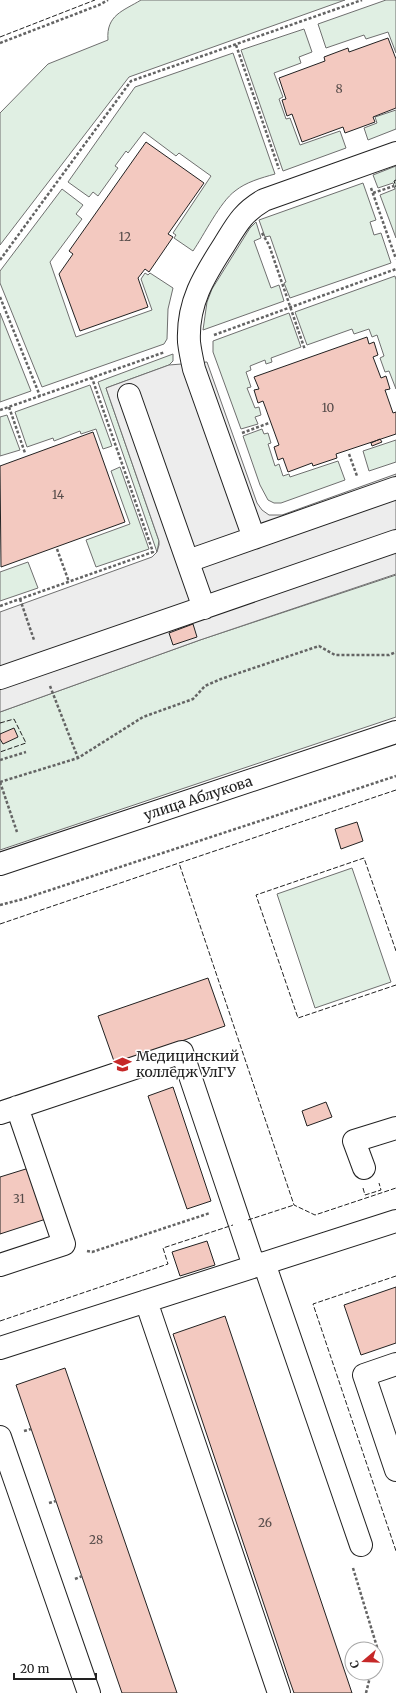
<svg xmlns="http://www.w3.org/2000/svg" width="396" height="1693" font-family="Merriweather,serif">
<style>
.green{fill:#e0efe3;stroke:#6f6f6f}
.parking{fill:#ededed;stroke:#6f6f6f}
.building{fill:#f3c9c0;stroke:#222}
.lines{fill:none;stroke-linecap:round;stroke-linejoin:round}
.minor-casing{stroke:#222;stroke-width:24}
.path{stroke:#646464;stroke-width:2.5;stroke-dasharray:3 2;stroke-linecap:butt}
.minor{stroke:#fff;stroke-width:22}
.fence{stroke:#222;stroke-width:1;stroke-dasharray:5 2;stroke-linecap:butt}
.labels{text-anchor:middle;dominant-baseline:central;stroke-width:3;stroke-linejoin:round;paint-order:stroke}
.number-label{font-size:12px;fill:#564c4a}
.street-label{font-size:14px;fill:#222;stroke:#fff}
.poi-label{font-size:14px;fill:#222;stroke:#fff;text-anchor:start}
</style>
<rect width="100%" height="100%" fill="#fff"/>
<path class="green" d="M 141,0 L 345,0 L 129,77 L 0,245 L 0,113 L 48,64 L 108,40 C 106,15 123,11 141,0 Z
M 386,0 L 396,0 L 396,53 L 388,32 L 366,39 L 364,35 L 326,48 L 318,24 Z
M 304,29 L 312,52 L 299,57 L 301,63 L 274,73 L 283,97 L 279,99 L 286,119 L 290,118 L 300,145 L 340,131 L 346,148 L 283,171 L 241,50 Z
M 233,53 L 275,174 C 261,178 246,182 235,191 C 220,202 204,235 193,251 L 174,238 L 176,235 L 173,233 L 211,176 L 179,153 L 176,156 L 144,132 L 128,153 L 126,151 L 115,166 L 118,168 L 98,196 L 93,192 L 89,197 L 68,182 L 135,87 Z
M 396,110 L 396,129 L 368,140 L 364,128 L 377,123 L 375,117 Z
M 396,166 L 396,238 L 380,195 L 395,189 L 393,183 L 378,188 L 373,175 Z
M 363,183 L 376,220 L 370,222 L 374,235 L 381,233 L 391,263 L 290,298 L 284,283 L 286,282 L 270,236 L 265,237 L 259,220 Z
M 62,189 L 83,205 L 76,214 L 82,219 L 50,262 L 76,337 L 152,310 L 141,279 L 145,273 L 148,275 L 150,273 L 173,288 L 168,309 L 167,339 L 164,344 L 42,387 L 0,283 L 0,271 Z
M 256,222 L 261,238 L 254,241 L 271,288 L 279,285 L 284,301 L 203,330 L 207,302 L 212,289 L 250,228 Z
M 395,276 L 396,280 L 396,389 L 389,371 L 385,372 L 380,358 L 384,356 L 377,335 L 372,337 L 369,329 L 354,334 L 352,329 L 307,345 L 295,312 Z
M 0,313 L 31,391 L 0,402 Z
M 289,313 L 301,347 L 271,358 L 272,362 L 266,364 L 265,360 L 250,366 L 251,370 L 246,372 L 251,387 L 247,388 L 255,408 L 259,407 L 261,415 L 255,417 L 258,424 L 241,429 L 213,352 L 213,341 Z
M 173,354 L 173,361 L 169,365 L 106,388 L 159,541 L 157,552 L 98,382 Z
M 90,385 L 112,446 L 103,449 L 96,429 L 81,434 L 80,431 L 54,441 L 53,438 L 27,447 L 15,412 Z
M 7,415 L 20,450 L 0,456 L 0,417 Z
M 262,429 L 264,434 L 268,433 L 271,443 L 268,444 L 275,466 L 279,464 L 283,476 L 289,474 L 290,477 L 338,461 L 345,480 L 281,503 L 274,503 L 268,500 L 260,485 L 243,436 Z
M 396,440 L 396,462 L 369,471 L 363,451 Z
M 120,467 L 149,549 L 96,567 L 86,540 L 130,524 L 111,471 Z
M 28,562 L 38,588 L 0,601 L 0,572 Z
M 396,575 L 396,717 L 0,850 L 0,712 L 200,640 Z
M 352,868 L 391,982 L 315,1008 L 277,894 Z"/>
<path class="parking" d="M 207,362 L 257,503 L 262,510 L 269,515 L 282,515 L 396,474 L 396,574 L 200,640 L 0,712 L 0,612 L 152,557 L 157,552 L 159,545 L 159,541 L 106,388 L 169,365 Z"/>
<path class="building" d="M 388,38 L 396,59 L 396,108 L 373,117 L 375,122 L 345,133 L 343,127 L 302,142 L 292,114 L 287,116 L 282,100 L 286,99 L 279,78 L 325,61 L 324,57 L 348,48 L 349,52 Z
M 146,142 L 204,183 L 168,234 L 173,237 L 149,272 L 145,269 L 138,278 L 148,307 L 80,331 L 59,274 L 73,254 L 69,251 Z
M 367,337 L 369,344 L 374,342 L 378,355 L 373,357 L 381,378 L 386,376 L 390,389 L 385,390 L 393,413 L 396,412 L 396,434 L 336,454 L 337,458 L 313,466 L 312,463 L 288,472 L 283,458 L 278,460 L 274,447 L 279,445 L 263,401 L 258,403 L 254,390 L 259,389 L 254,377 Z
M 93,432 L 125,522 L 1,567 L 0,466 Z
M 380,439 L 382,442 L 372,446 L 371,443 Z
M 193,624 L 197,637 L 173,645 L 169,633 Z
M 14,728 L 18,737 L 3,744 L 0,739 L 0,734 Z
M 357,822 L 363,841 L 341,849 L 335,829 Z
M 208,978 L 225,1026 L 115,1064 L 98,1016 Z
M 173,1087 L 211,1201 L 187,1209 L 148,1096 Z
M 326,1102 L 332,1117 L 307,1126 L 302,1111 Z
M 29,1168 L 46,1219 L 0,1234 L 0,1177 Z
M 207,1241 L 215,1265 L 180,1276 L 172,1252 Z
M 396,1287 L 396,1343 L 361,1355 L 344,1305 Z
M 225,1316 L 352,1693 L 294,1693 L 288,1676 L 173,1334 Z
M 65,1368 L 177,1693 L 122,1693 L 16,1385 Z"/>
<g class="lines">
<defs>
<path id="minor" d="M 129,395 L 204,608
M 254,538 L 194,369 C 192,360 190,351 189,342 C 187,303 204,276 224,245 C 237,224 242,213 264,200 L 396,153
M 188,561 L 396,488
M 0,678 L 396,541
M 0,864 L 396,732
M 0,1113 L 182,1052 L 254,1266
M 364,1168 L 354,1141 L 396,1128
M 264,1263 L 361,1545
M 0,1265 L 64,1244 L 17,1107
M 146,1301 L 279,1693
M 0,1348 L 396,1221
M 396,1364 L 364,1375 L 396,1470
M 0,1437 L 89,1693"/>
</defs>
<use href="#minor" class="minor-casing"/>
<path class="path" d="M 0,43 L 99,5 L 108,0
M 236,45 L 279,169
M 371,188 L 396,259
M 373,193 L 394,186
M 262,233 L 269,245 L 305,350
M 0,260 L 131,81 L 362,0
M 0,297 L 40,396
M 214,335 L 396,269
M 9,407 L 25,453
M 0,410 L 165,352
M 242,433 L 269,423
M 349,454 L 357,476
M 57,549 L 69,582
M 20,599 L 34,640
M 0,606 L 153,552 L 92,378
M 50,686 L 78,758
M 0,760 L 26,752
M 0,782 L 78,758 L 143,717 L 193,699 L 205,686 L 221,679 L 319,646 L 335,655 L 389,655 L 396,652
M 0,782 L 17,832
M 0,905 L 23,899 L 396,776
M 87,1251 L 92,1252 L 210,1213
M 24,1431 L 31,1429
M 49,1503 L 56,1501
M 353,1568 L 377,1647 L 376,1651
M 75,1579 L 82,1576
M 366,1693 L 371,1673"/>
<use href="#minor" class="minor"/>
<path class="fence" d="M 0,37 L 95,0
M 396,180 L 394,181 L 396,187
M 0,723 L 14,719 L 26,743 L 0,752
M 396,790 L 179,863 L 294,1205 L 315,1215 L 396,1188
M 0,924 L 179,863
M 396,951 L 364,858 L 256,895 L 298,1018 L 396,985
M 363,1188 L 365,1195 L 381,1190 L 379,1183
M 248,1220 L 294,1205
M 396,1276 L 313,1304 L 396,1551
M 0,1321 L 168,1264 L 163,1248 L 233,1225"/>
</g>
<defs>
<symbol id="university-bare" viewBox="-9 -9 18 18"><path d="M0-5L7-2L0 1L-7-2ZM-4 1L0 2.5L4 1V4Q0 6-4 4Z" fill="#c62828" stroke="#fff" stroke-width="2.5" paint-order="stroke"/></symbol>
</defs>
<g fill-rule="evenodd">
<use href="#university-bare" x="110" y="1052" width="25" height="25"/>
</g>
<g class="labels">
<g class="number-label">
<text x="339" y="88">8</text>
<text x="125" y="236">12</text>
<text x="328" y="407">10</text>
<text x="58" y="494">14</text>
<text x="19" y="1198">31</text>
<text x="265" y="1522">26</text>
<text x="96" y="1539">28</text>
</g>
<g class="street-label">
<text transform="translate(198 798) rotate(-18)">улица Аблукова</text>
</g>
<g class="poi-label">
<text x="136" y="1056">Медицинский<tspan x="136" dy="16">колледж УлГУ</tspan></text>
</g>
</g>
<g transform="translate(364 1661) rotate(251)"><circle r="19" fill="#ffffff" stroke="#a7a7a7"/>
<path d="M0-3L7 15L0 10L-7 15Z" fill="#c62828"/>
<text y="-6" font-size="11" font-weight="bold" text-anchor="middle" fill="#222222">С</text>
</g>
<path d="M14 1673v6h82v-6" fill="none" stroke="#222222" stroke-width="2"/>
<text x="20" y="1673" font-size="12" fill="#222222" stroke="#ffffff" stroke-width="3" paint-order="stroke">20 m</text>
</svg>
